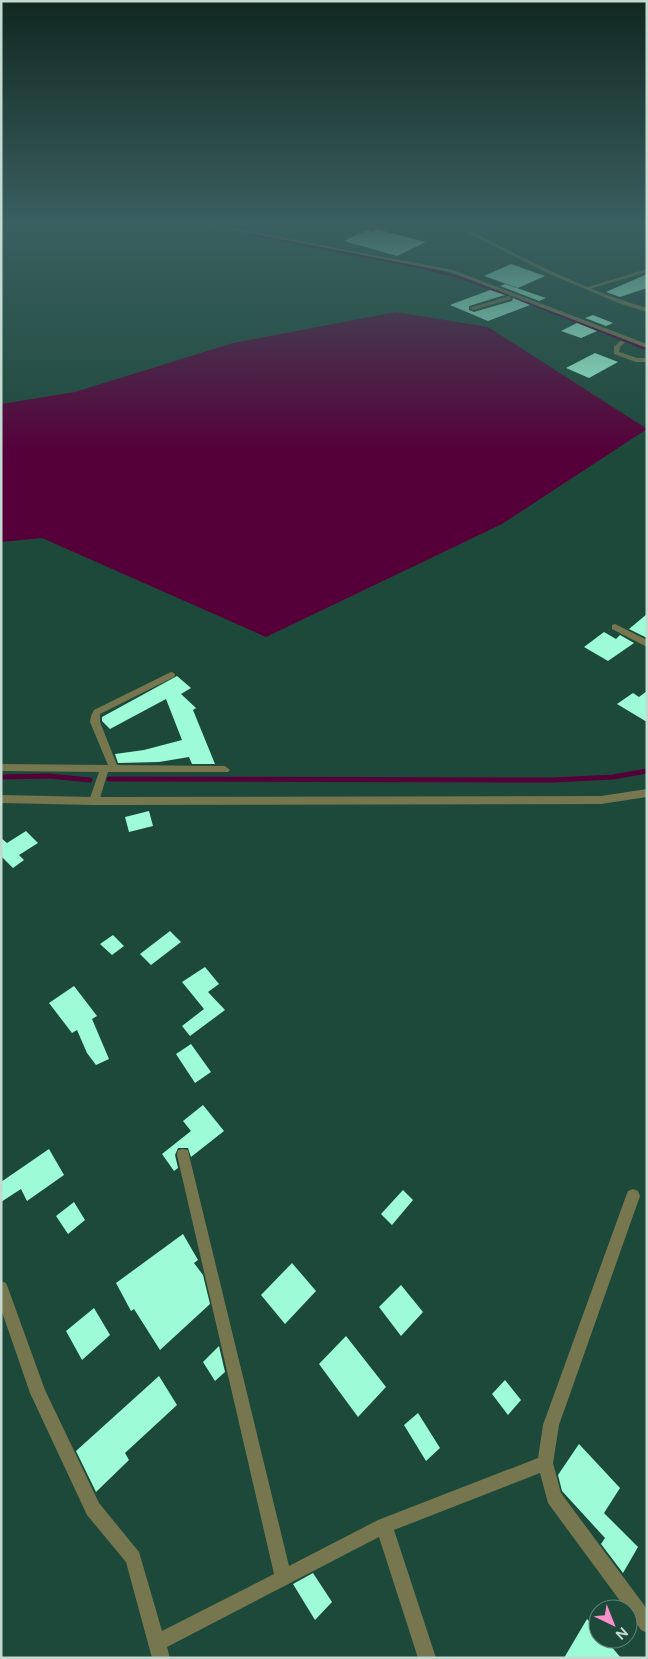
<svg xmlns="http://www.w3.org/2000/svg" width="648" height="1659" font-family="Figtree,sans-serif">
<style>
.water{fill:#560039}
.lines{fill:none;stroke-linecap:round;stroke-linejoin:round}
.stream-far2{stroke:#560039;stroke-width:2.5}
.stream-far1{stroke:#560039;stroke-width:3}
.stream{stroke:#560039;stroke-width:5}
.building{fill:#9efbd7}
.service{fill:#77774f;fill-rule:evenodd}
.minor{fill:#77774f;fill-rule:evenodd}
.tertiary{fill:#77774f;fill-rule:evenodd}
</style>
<rect width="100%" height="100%" fill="#1d493a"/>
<path class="water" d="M 396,312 L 488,327 L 647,429 L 502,524 L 266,637 L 42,538 L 1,542 L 1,404 L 75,392 L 233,343 Z"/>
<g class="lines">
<path class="stream-far2" d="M 250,234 L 423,268 L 459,277 L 508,295
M 516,298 L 639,346"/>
<path class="stream-far1" d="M 636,345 L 647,349"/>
<path class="stream" d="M 1,777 L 49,776 L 90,780
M 109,779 L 554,780 L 613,777 L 647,771"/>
</g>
<path class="building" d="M 377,229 L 395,234 L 426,242 L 397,256 L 344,241 L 367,230 L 372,232 Z
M 511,264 L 545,276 L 518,288 L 484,276 Z
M 647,274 L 647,288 L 620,297 L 606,292 Z
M 505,284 L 546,298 L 539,301 L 500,286 Z
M 490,290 L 505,295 L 469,306 L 469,310 L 474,312 L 512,301 L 513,298 L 530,305 L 488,321 L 450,305 Z
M 593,315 L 613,323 L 606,326 L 585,318 Z
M 577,323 L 597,331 L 581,338 L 561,331 Z
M 595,353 L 618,362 L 589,378 L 566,368 Z
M 647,614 L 647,638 L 629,629 Z
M 604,632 L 616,639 L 620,635 L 634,643 L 608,661 L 584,647 Z
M 177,676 L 191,688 L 181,694 L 196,708 L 193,710 L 215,764 L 192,764 L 189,757 L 159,762 L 118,763 L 115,754 L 144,750 L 182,740 L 166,699 L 110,729 L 102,721 L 102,717 Z
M 647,691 L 647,722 L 617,704 L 633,693 L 639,697 Z
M 149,811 L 153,826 L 129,832 L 125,817 Z
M 26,831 L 38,843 L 19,855 L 24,860 L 13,868 L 1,856 L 1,838 L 7,843 Z
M 170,931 L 181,942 L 151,965 L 140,954 Z
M 113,935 L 124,946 L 112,955 L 100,944 Z
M 205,967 L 219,984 L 208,992 L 225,1010 L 190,1036 L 182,1026 L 204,1009 L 182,982 Z
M 74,986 L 97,1016 L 92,1019 L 109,1059 L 96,1065 L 87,1053 L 77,1030 L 72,1033 L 49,1003 Z
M 191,1044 L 211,1072 L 195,1083 L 176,1054 Z
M 203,1105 L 224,1131 L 191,1157 L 188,1148 L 178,1148 L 175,1155 L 178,1168 L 174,1171 L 162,1154 L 191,1131 L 183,1121 Z
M 49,1149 L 64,1175 L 27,1201 L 21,1189 L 1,1202 L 1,1182 Z
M 403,1190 L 413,1200 L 392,1225 L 381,1214 Z
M 74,1202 L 85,1220 L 68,1234 L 56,1216 Z
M 183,1234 L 198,1260 L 194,1263 L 203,1275 L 210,1304 L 160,1350 L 134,1309 L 131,1311 L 116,1283 Z
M 292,1263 L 316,1291 L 285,1324 L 261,1295 Z
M 401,1285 L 423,1312 L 401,1336 L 379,1307 Z
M 94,1308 L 110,1335 L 82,1360 L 66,1331 Z
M 346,1336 L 386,1387 L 358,1417 L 319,1364 Z
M 219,1346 L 225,1372 L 215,1381 L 203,1362 Z
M 159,1376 L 177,1405 L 125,1453 L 129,1460 L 96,1492 L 76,1451 Z
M 505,1380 L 521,1400 L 508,1415 L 492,1394 Z
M 418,1413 L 440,1448 L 426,1461 L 404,1425 Z
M 579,1444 L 620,1488 L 604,1513 L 638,1547 L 623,1573 L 601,1544 L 605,1538 L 562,1491 L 558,1475 Z
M 313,1573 L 332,1602 L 315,1620 L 293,1584 Z
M 587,1619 L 598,1631 L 598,1639 L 605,1639 L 621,1658 L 564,1658 Z"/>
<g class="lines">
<path class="service" d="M 509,296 L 511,299 L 473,310 L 470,308 Z
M 620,341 L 625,342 L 620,347 L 619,352 L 637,358 L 647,358 L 647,362 L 636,362 L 614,354 L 614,347 Z"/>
<path class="minor" d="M 187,221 L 194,221 L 453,270 L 647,344 L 647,348 L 450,272 Z
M 647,269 L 647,272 L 590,289 L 585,288 Z
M 615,624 L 647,640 L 647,647 L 612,629 L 612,625 Z
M 171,672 L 174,673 L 175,675 L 174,677 L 100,714 L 100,722 L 117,765 L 225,766 L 230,770 L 228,772 L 108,772 L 99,801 L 94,805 L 89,801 L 99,772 L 1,771 L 1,764 L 108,765 L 90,722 L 91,716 L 94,710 Z
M 183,1149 L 188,1150 L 189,1155 L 289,1566 L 378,1520 L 538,1458 L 543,1425 L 626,1196 L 628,1191 L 633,1189 L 638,1191 L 640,1196 L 559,1425 L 553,1463 L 561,1493 L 647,1609 L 647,1633 L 641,1630 L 628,1612 L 628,1609 L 626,1609 L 548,1503 L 540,1473 L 394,1530 L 436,1658 L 418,1658 L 379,1537 L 167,1647 L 170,1658 L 152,1658 L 126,1562 L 87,1515 L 30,1393 L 1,1309 L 1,1281 L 6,1283 L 8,1288 L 45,1390 L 99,1503 L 139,1552 L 162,1631 L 274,1574 L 177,1155 L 178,1150 Z"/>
<path class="tertiary" d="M 445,221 L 450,221 C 514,253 578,288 647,308 L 647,312 L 621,304 L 547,273 Z
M 647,789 L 647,797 L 601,804 L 94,805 L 1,803 L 1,795 L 94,797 L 601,796 Z"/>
</g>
<linearGradient id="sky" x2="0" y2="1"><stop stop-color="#102820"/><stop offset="0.49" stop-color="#3a5f60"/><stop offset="1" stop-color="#3a5f60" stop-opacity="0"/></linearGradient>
<rect width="648" height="453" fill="url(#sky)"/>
<rect width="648" height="1659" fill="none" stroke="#c3dad0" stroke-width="5"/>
<g transform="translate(613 1624) rotate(137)"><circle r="24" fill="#1d493a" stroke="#5f8376"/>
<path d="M0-4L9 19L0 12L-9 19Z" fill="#f98fc8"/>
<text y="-8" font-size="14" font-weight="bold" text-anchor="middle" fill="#c3dad0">N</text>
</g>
</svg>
